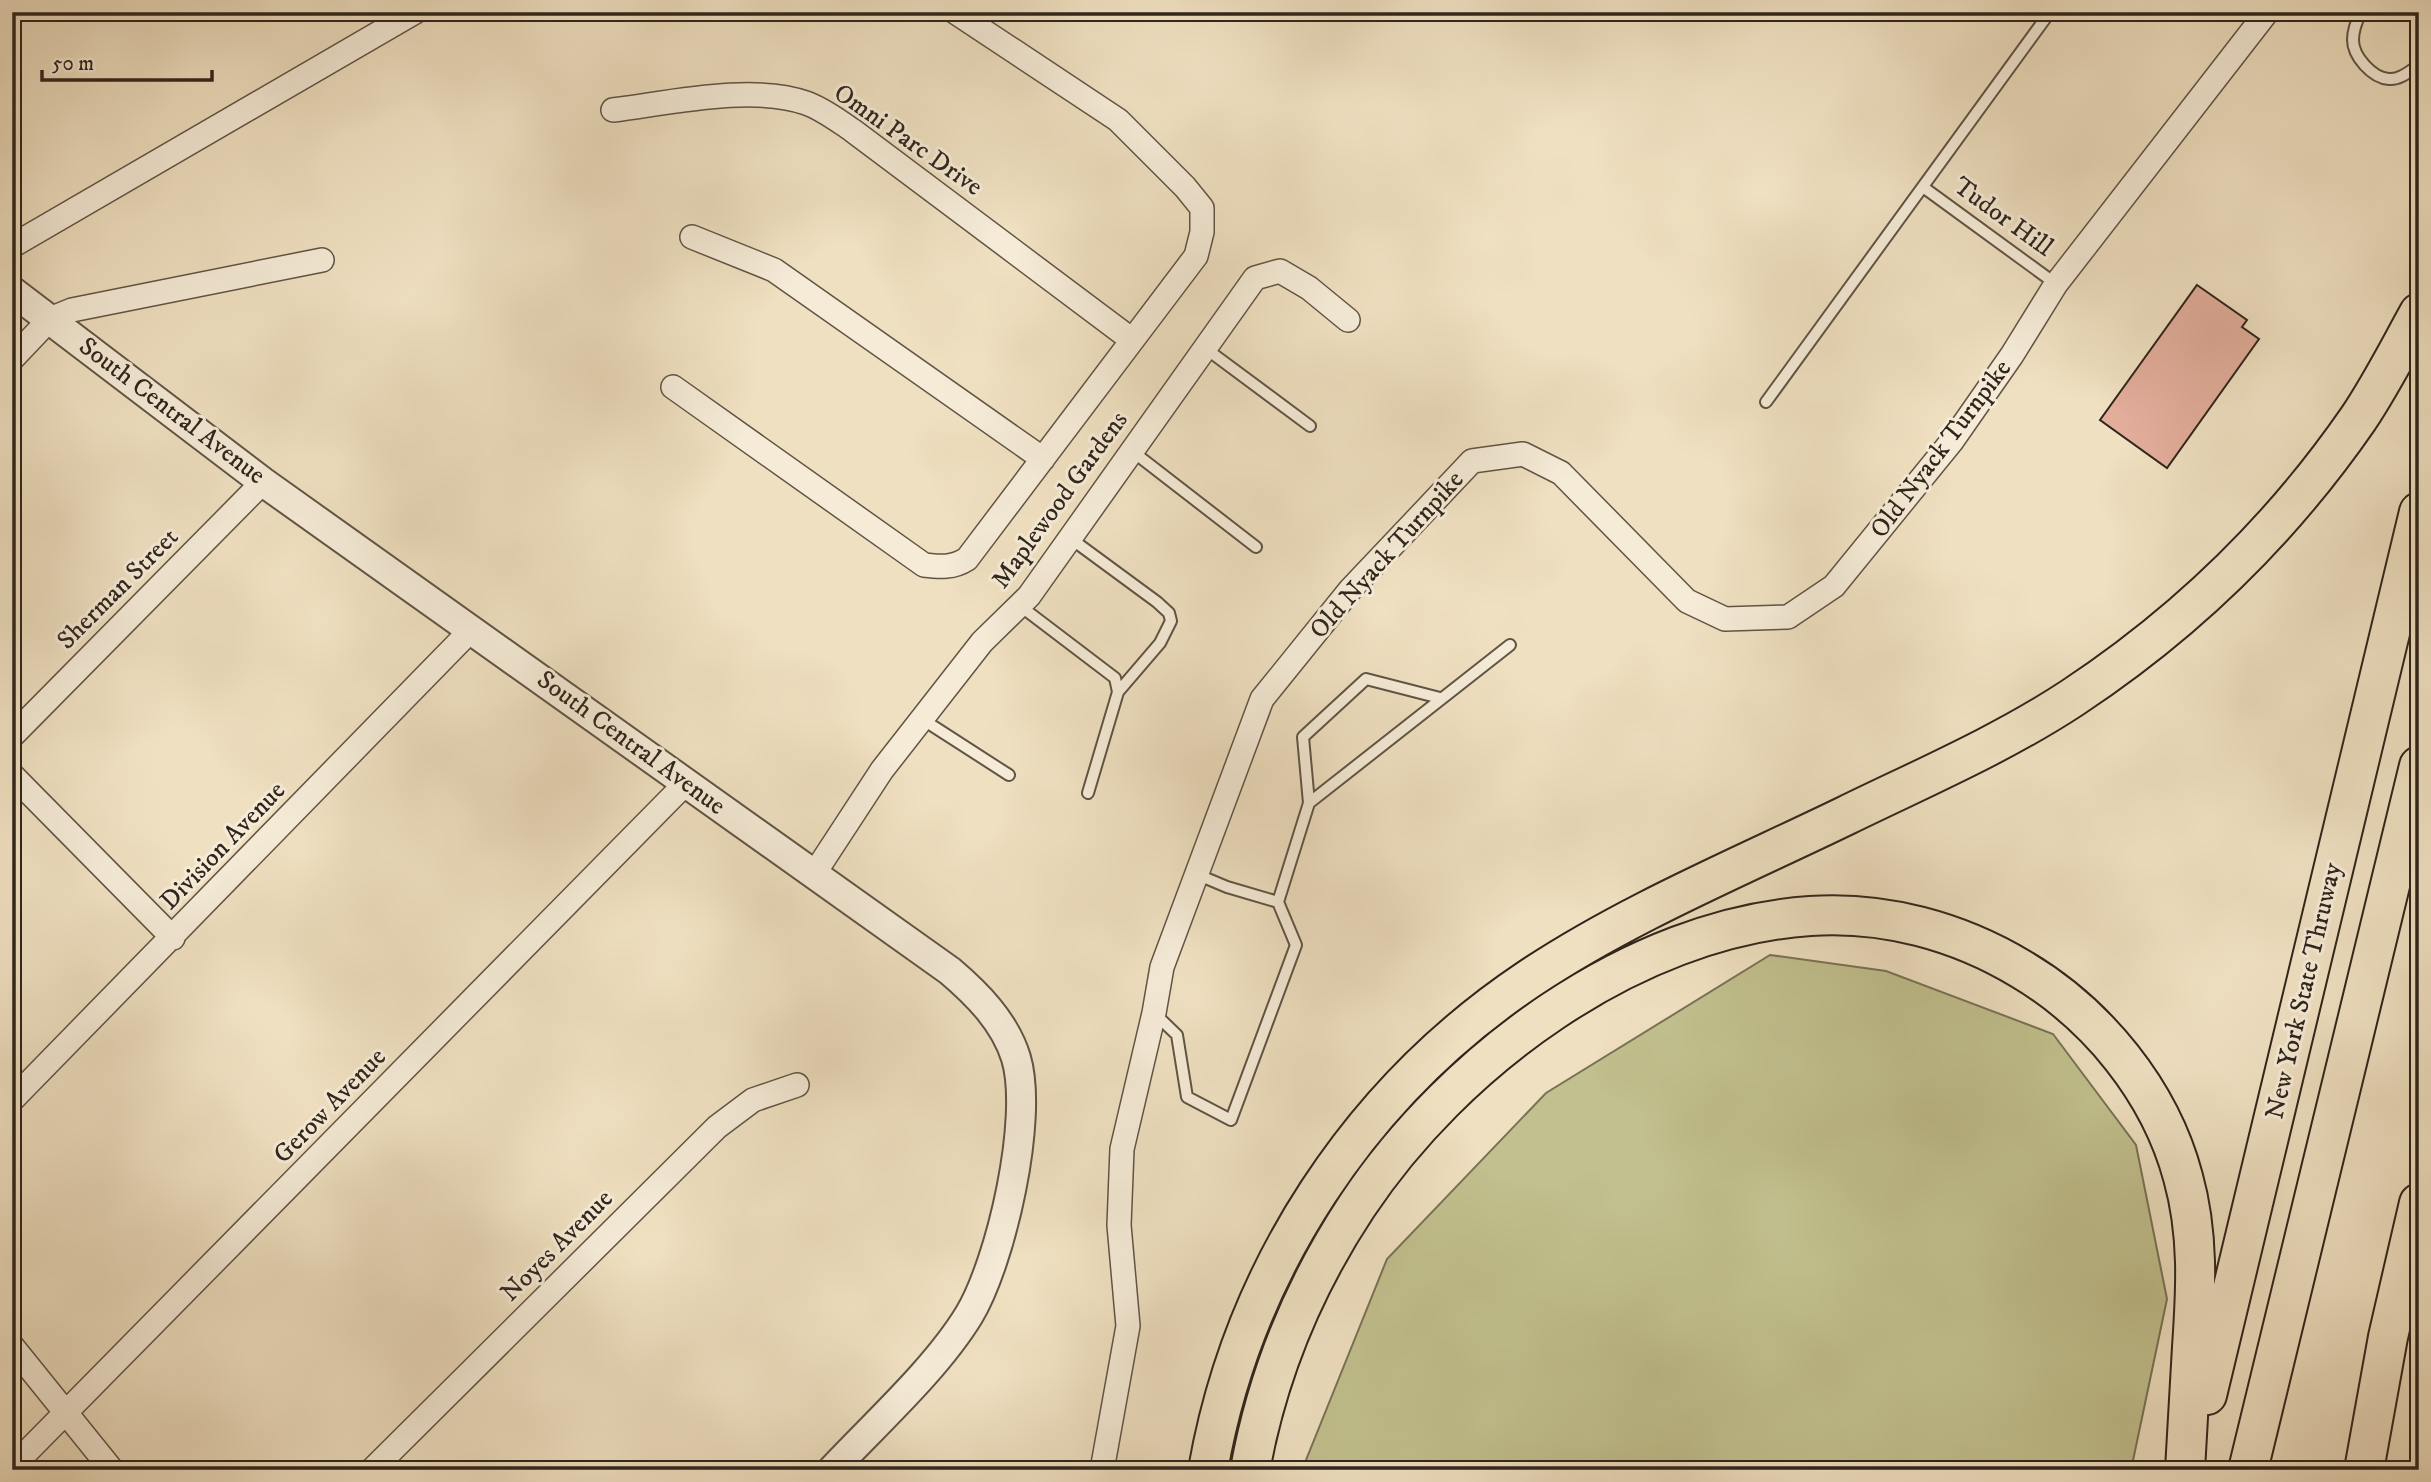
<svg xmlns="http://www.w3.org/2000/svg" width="2431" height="1482" font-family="'IM FELL DW Pica',serif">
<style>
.green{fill:#c1c08e;stroke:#787255;stroke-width:2}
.building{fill:#e2ad9b;stroke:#30251c;stroke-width:2}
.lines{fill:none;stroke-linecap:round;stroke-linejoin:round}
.service-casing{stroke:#605445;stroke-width:14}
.minor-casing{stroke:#605445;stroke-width:26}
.tertiary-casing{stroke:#605445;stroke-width:32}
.motorway-casing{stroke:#30251c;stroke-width:42}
.service{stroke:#f5ebd7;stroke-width:10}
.minor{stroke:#f5ebd7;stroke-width:23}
.tertiary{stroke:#f5ebd7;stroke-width:28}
.motorway{stroke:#efe0c1;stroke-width:38}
.labels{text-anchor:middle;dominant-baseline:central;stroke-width:6;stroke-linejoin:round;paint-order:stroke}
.street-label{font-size:26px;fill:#30251c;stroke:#f5ebd7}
</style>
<rect width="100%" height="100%" fill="#efe0c1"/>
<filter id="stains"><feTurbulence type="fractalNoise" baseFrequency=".00286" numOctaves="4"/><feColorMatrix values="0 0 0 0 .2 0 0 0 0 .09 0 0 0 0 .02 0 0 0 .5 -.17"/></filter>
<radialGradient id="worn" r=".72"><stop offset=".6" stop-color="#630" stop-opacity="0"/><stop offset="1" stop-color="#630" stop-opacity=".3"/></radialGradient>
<path class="green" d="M 1770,955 L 1886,971 L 2053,1034 L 2136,1145 L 2167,1299 L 2131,1470 L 1302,1470 L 1387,1259 L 1546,1093 Z"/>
<path class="building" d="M 2197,285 L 2247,320 L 2242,327 L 2259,339 L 2167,468 L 2100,420 Z"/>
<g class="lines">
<defs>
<path id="service" d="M 2361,12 C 2357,20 2353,31 2353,40 C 2353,56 2372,78 2389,79 C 2400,80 2410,71 2419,65
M 1923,187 L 2056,284
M 1205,348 L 1310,426
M 1766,402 L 2050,12
M 1132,451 L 1256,547
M 1070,538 L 1157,602 L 1169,613 L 1171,621 L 1160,643 L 1118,692
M 1019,605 L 1115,678 L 1118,692 L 1088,793
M 922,719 L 1009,775
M 1309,803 L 1303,737 L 1366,679 L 1440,698
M 1196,874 L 1227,887 L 1278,902 L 1309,803 L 1510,645
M 1154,1013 L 1177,1035 L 1187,1097 L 1231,1120 L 1296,945 L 1278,902"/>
<path id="minor" d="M 613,110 C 669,103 753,84 806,103 C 823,109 837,120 852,130 L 1132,340
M 692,237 L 774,270 L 1043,459
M 12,246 L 415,12
M 12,359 L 50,319 L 72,310 L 322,260
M 673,387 L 924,565 C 940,567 953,568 967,559 L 1196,256 L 1202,232 L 1202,208 L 1185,187 L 1118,120 L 955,12
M 12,736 L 263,482
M 12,775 L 173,938
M 814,874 L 882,770 L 982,642 L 1029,596 L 1255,278 L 1280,271 L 1309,288 L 1348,320
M 12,1100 L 472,629
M 12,1346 L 112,1470
M 12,1467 L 687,782
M 372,1470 L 717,1127 L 753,1100 L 797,1085
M 1102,1470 L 1128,1326 L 1119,1225 L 1122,1149 L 1154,1013 L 1162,967 L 1262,699 L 1350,590 L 1472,461 L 1523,454 L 1561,473 L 1687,601 L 1725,619 L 1788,617 L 1834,586 L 1952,441 L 2012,355 L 2056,284 L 2267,12"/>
<path id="tertiary" d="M 12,291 L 263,482 L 950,971 C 977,994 1005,1022 1016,1058 C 1034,1118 1001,1262 969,1315 C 936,1369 876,1423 832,1470"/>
<path id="motorway" d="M 2207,1395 L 2419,512
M 1208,1470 C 1243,1270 1360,1092 1529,979 C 1626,914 1742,866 1847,815 C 1923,778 2002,744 2072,698 C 2184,624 2282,529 2358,419 C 2381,385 2399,349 2419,313
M 1250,1470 C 1267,1376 1304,1286 1357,1206 C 1453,1061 1632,928 1810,916 C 1884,911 1958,931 2021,969 C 2097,1014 2160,1091 2183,1177 C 2199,1234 2196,1289 2192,1347 C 2190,1388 2187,1429 2185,1470
M 2248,1470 L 2419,766
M 2364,1470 L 2388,1337 L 2419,1203"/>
</defs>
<use href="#service" class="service-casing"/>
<use href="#minor" class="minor-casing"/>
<use href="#tertiary" class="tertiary-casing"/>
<use href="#motorway" class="motorway-casing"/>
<use href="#service" class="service"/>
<use href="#minor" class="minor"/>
<use href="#tertiary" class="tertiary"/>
<use href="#motorway" class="motorway"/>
</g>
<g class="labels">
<g class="street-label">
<text transform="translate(908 140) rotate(35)">Omni Parc Drive</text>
<text transform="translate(2003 217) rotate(36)">Tudor Hill</text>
<text transform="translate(172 411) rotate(37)">South Central Avenue</text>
<text transform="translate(1941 449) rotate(-53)">Old Nyack Turnpike</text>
<text transform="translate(1060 500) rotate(-54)">Maplewood Gardens</text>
<text transform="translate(1387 555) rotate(-48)">Old Nyack Turnpike</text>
<text transform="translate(118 589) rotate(-45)">Sherman Street</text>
<text transform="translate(631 743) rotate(36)">South Central Avenue</text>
<text transform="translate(223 846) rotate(-46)">Division Avenue</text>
<text transform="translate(2304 991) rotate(-77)">New York State Thruway</text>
<text transform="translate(330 1106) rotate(-46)">Gerow Avenue</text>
<text transform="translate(557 1246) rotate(-45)">Noyes Avenue</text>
</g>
</g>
<rect width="2431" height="1482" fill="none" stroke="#efe0c1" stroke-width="42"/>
<rect x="14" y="14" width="2403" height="1454" fill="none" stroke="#30251c" stroke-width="3.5"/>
<rect x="21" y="21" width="2389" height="1440" fill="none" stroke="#30251c" stroke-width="2"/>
<path d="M42 70v10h170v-10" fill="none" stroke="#30251c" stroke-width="3.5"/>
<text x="52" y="70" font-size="21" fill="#30251c" stroke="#f5ebd7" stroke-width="5" paint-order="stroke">50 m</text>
<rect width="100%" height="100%" filter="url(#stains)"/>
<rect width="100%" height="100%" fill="url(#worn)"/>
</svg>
